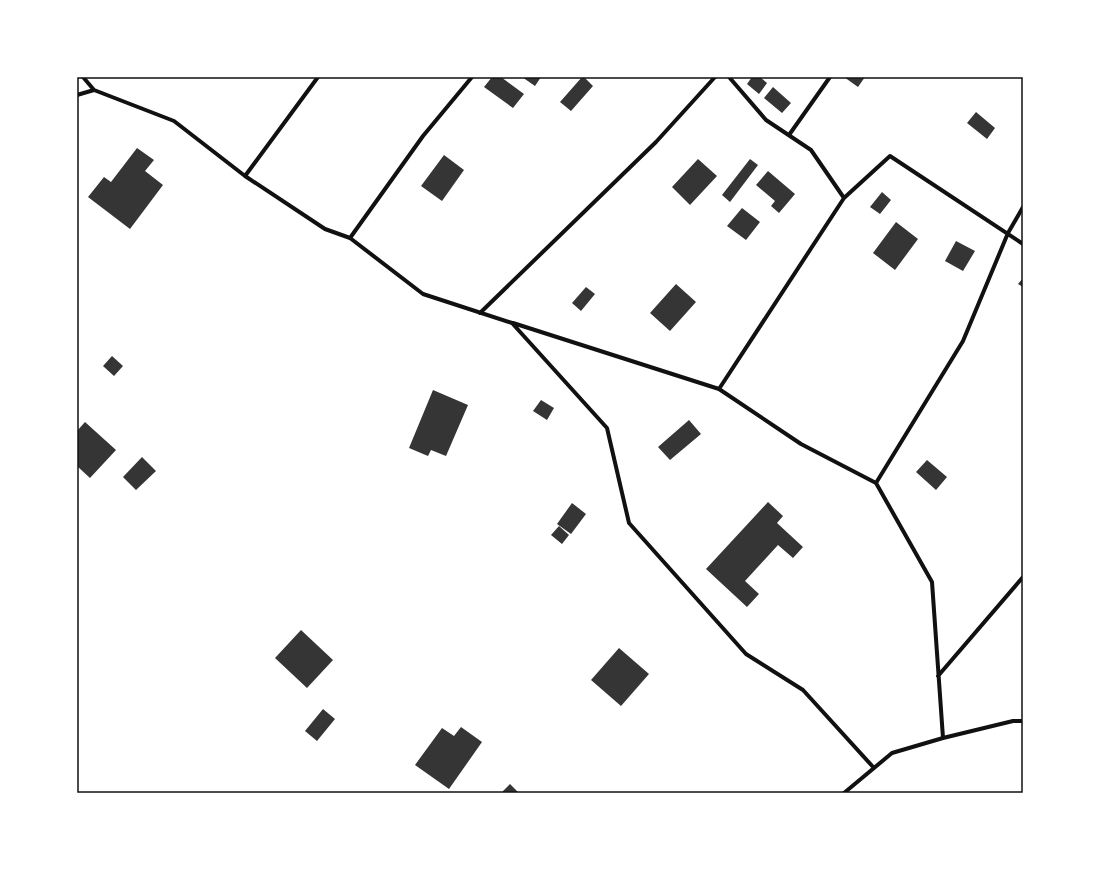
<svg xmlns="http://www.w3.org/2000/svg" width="1100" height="870" font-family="Figtree,sans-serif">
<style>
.building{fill:#353535}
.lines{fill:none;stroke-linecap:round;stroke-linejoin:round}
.minor{stroke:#111;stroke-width:4}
.neatline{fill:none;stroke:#111;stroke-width:1.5}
</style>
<rect width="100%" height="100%" fill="#fff"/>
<path class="building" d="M 492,77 L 501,77 L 524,94 L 513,108 L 484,87 Z
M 522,77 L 541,77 L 535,86 Z
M 582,77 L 584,77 L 593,86 L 571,111 L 560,102 Z
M 752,77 L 760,77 L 767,83 L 759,94 L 747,84 Z
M 844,77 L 865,77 L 858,87 Z
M 773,87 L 791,103 L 782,113 L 764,98 Z
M 976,112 L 995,128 L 987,139 L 967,123 Z
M 137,148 L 154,160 L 145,171 L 163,185 L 130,229 L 88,197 L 104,177 L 111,182 Z
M 444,155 L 464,170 L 442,201 L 421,186 Z
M 698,159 L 717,176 L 690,205 L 672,187 Z
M 750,159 L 758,165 L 730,202 L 722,195 Z
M 768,171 L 795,194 L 779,213 L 771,206 L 775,201 L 756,185 Z
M 882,192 L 891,200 L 880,214 L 870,207 Z
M 742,208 L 760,222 L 746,240 L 727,226 Z
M 896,222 L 918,239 L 895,270 L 873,253 Z
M 956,241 L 975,251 L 963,271 L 945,261 Z
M 1023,278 L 1023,287 L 1018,284 Z
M 676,284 L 696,302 L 670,331 L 650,313 Z
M 586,287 L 595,294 L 581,311 L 572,303 Z
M 112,356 L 123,366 L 114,376 L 103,366 Z
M 433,390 L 468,405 L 446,456 L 431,450 L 428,456 L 409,448 Z
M 541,400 L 554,408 L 547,420 L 533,411 Z
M 689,420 L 701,434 L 670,460 L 658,447 Z
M 85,422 L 116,450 L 90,478 L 77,466 L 77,431 Z
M 142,457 L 156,471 L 136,490 L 123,477 Z
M 927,460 L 947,477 L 936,490 L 916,472 Z
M 768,502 L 783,516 L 777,523 L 803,547 L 793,558 L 778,545 L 745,581 L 759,594 L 747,607 L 706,569 Z
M 572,503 L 586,514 L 571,534 L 557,524 Z
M 559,526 L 569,535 L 562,544 L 551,535 Z
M 301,630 L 333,660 L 307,688 L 275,658 Z
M 619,648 L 649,674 L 621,706 L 591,680 Z
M 323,709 L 335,719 L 317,741 L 305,731 Z
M 461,727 L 482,742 L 449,789 L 415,765 L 442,728 L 454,736 Z
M 510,784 L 519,793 L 501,793 Z"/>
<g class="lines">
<path class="minor" d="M 83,77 L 94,90 L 174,121 L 245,176 L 325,229 L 350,238 L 423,294 L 512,323 L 607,428 L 629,523 L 746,654 L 803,690 L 874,768
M 729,77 L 766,120 L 811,150 L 844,198
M 77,95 L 94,90
M 789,135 L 830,77
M 245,176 L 318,77
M 350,238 L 423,136 L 472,77
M 480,313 L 656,142 L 715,77
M 513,323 L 719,389 L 801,444 L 876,483 L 932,582 L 943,738
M 719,389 L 844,198 L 890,156 L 1023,244
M 876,483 L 963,341 L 1008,233 L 1023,207
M 938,676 L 1023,577
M 844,793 L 892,753 L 943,738 L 1013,721 L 1023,721"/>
</g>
<rect width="1100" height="870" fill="none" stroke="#ffffff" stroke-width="156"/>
<rect x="78" y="78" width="944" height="714" class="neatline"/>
</svg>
